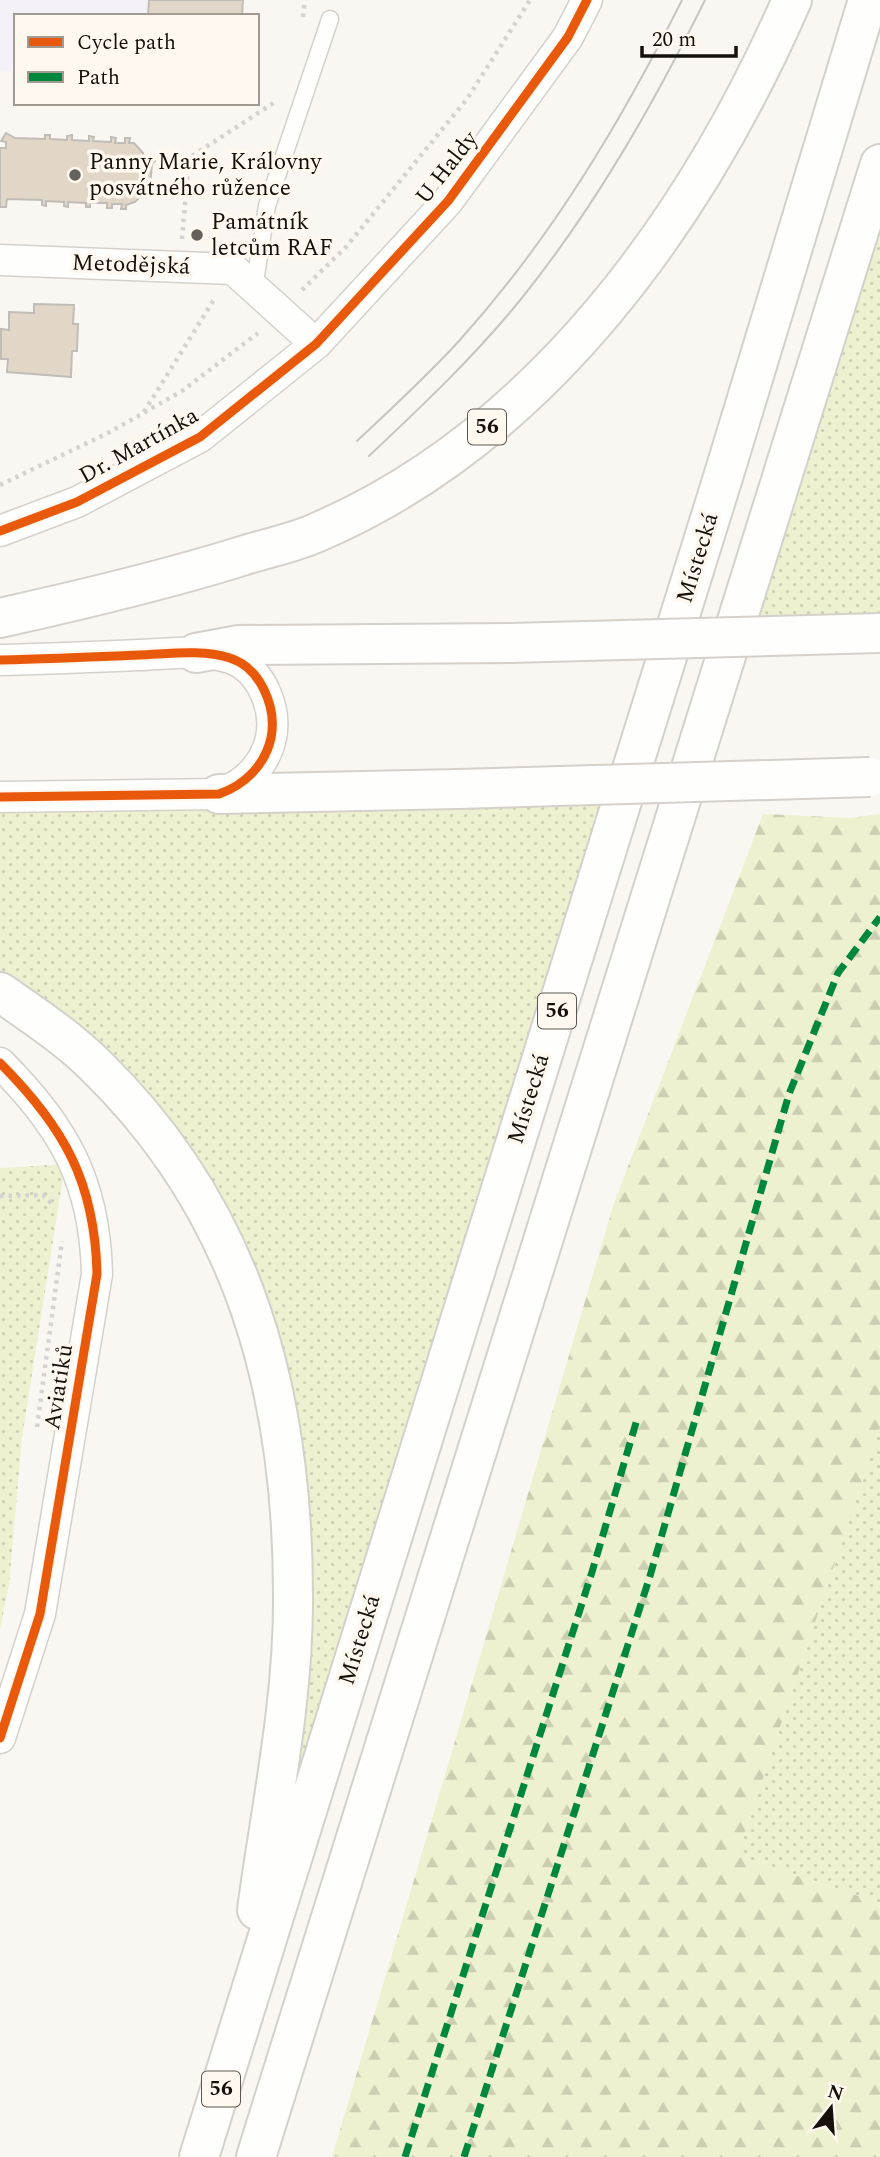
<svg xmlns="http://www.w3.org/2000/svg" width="880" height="2157" font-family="Spectral,serif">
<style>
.education{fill:#f4f1f9}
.grass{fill:url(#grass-dots)}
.forest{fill:url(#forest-firs)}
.building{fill:#e2d7c7;stroke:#c0bcb7;stroke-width:2}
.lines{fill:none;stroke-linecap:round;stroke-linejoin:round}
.service-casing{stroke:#d5d0ca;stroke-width:19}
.minor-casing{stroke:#d5d0ca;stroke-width:33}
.trunk-casing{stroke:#d5d0ca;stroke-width:42}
.path{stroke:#d5d3d2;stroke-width:4.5;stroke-dasharray:3.5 5;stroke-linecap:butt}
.service{stroke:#fefefd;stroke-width:16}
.minor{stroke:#fefefd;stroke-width:30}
.trunk{stroke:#fefefd;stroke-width:38}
.tram{stroke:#c5c5c3;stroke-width:2}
.trunk-bridge-casing{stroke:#d5d0ca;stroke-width:42;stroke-linecap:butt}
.trunk-bridge{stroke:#fefefd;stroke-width:38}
.quiet{stroke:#00873e;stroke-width:7;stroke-dasharray:14 7;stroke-linecap:butt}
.cycleway-casing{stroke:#fef8ef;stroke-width:13}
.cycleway{stroke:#e8590c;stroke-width:9}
.poi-dot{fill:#65615b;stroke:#fef8ef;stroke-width:2.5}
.labels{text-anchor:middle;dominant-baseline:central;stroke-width:7;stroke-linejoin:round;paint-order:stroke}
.shield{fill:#fef8ef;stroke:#5b564e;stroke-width:2}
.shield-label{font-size:21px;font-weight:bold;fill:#151009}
.poi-label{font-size:23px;fill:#151009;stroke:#fef8ef;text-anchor:start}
.street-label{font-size:23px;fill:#151009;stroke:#fef8ef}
</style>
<defs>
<pattern id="grass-dots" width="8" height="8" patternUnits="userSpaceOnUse" patternTransform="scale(1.75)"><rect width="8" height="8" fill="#eef1d0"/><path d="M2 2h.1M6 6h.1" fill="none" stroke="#cbceb1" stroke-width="1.8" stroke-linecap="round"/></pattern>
<pattern id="forest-firs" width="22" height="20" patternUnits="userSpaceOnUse" patternTransform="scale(1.75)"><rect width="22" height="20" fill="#eef1d0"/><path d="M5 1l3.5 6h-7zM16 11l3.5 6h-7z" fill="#cbceb1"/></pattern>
</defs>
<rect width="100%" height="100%" fill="#faf7f2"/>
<path class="education" d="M 0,0 L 243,0 L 242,16 L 16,16 L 16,72 L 0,71 Z"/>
<path class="grass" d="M 880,227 L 880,632 L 734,633 Z
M 623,784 L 242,2021 L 288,1685 L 289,1496 L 192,1185 L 0,992 L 0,799 Z
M 65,1164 L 22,1438 L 9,1585 L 0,1629 L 0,1168 Z
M 880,1428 L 880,1903 L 737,1856 Z"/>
<path class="forest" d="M 763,814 L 851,818 L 880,814 L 880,1428 L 737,1856 L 880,1903 L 880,2157 L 332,2157 L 614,1203 Z"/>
<path class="building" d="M 149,0 L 243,0 L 242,16 L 148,16 Z
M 6,133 L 15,138 L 45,139 L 45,135 L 50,135 L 50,139 L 67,140 L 67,136 L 72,135 L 72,140 L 89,141 L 89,136 L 94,137 L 93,141 L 111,142 L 111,137 L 116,138 L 115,143 L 125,143 L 125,138 L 130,138 L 129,143 L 134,143 L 143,153 L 143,160 L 152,157 L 155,161 L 152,164 L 150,186 L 154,190 L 150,193 L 141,189 L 141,196 L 135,202 L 126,205 L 126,209 L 121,209 L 122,204 L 112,204 L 112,208 L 107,208 L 107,203 L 90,203 L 90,207 L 86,207 L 86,203 L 68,202 L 68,207 L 64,206 L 64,202 L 46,201 L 46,206 L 42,205 L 42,200 L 7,199 L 6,207 L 0,207 L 0,148 L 6,148 L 6,142 L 1,141 Z
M 34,304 L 74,305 L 73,324 L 78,324 L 77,351 L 72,351 L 71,377 L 7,372 L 8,359 L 1,359 L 1,329 L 9,330 L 9,312 L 34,313 Z"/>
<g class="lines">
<defs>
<path id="service" d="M 254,288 L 267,206 L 330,19"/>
<path id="minor" d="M 0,260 L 233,269 L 316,344
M 0,531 L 77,502 L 200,437 L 316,344 L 448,201 L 568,37 L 587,0
M 0,660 C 46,659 93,657 139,655 C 168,654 202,649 230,658 C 261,668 277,708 271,738 C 265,765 245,785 219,794 L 0,797
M 0,1063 C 64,1127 95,1182 97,1274 L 40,1614 L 0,1738"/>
<path id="trunk" d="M 0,618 C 81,600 162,581 242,556 C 267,548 294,543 318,532 C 543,435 697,217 792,0
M 196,653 L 239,645 L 510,643
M 219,794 L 458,789
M 0,992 C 33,1015 68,1038 96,1066 C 245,1211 293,1393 293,1595 C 294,1700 271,1806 257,1910
M 199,2157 L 724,474 L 868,0
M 256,2157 L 880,164"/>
</defs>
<use href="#service" class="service-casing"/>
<use href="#minor" class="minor-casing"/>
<use href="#trunk" class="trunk-casing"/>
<path class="path" d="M 303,17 L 305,0
M 182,239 L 189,158 L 275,102
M 302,290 L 346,247 L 467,99 L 530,0
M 144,412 L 215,298
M 0,485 L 110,432 L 182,391 L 258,333
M 0,1196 L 43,1195 L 54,1206
M 37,1427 L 62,1241"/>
<use href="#service" class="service"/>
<use href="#minor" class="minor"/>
<use href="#trunk" class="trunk"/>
<path class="tram" d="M 357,441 C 392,408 427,376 459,341 C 551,239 621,122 682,0
M 369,456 C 422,406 475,356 521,299 C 595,207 653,105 705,0"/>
<defs>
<path id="trunk-bridge" d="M 510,643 L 880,633
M 458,789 L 870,777"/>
</defs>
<use href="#trunk-bridge" class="trunk-bridge-casing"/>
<use href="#trunk-bridge" class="trunk-bridge"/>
<path class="quiet" d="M 405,2157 L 592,1572 L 638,1416
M 464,2157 L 650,1576 L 789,1094 L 838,973 L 880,917"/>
<defs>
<path id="cycleway" d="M 0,531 L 77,502 L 200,437 L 316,344 L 448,201 L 568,37 L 587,0
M 0,660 C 46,659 93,657 139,655 C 168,654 202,649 230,658 C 261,668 277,708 271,738 C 265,765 245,785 219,794 L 0,797
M 0,1063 C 64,1127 95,1182 97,1274 L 40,1614 L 0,1738"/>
</defs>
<use href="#cycleway" class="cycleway-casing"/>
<use href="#cycleway" class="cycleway"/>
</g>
<g class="poi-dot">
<circle cx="75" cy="175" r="7"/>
<circle cx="197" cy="235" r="7"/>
</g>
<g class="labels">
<g class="shield">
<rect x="468" y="409.5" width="38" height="35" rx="5"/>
<rect x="538" y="993.5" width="38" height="35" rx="5"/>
<rect x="202" y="2071.5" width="38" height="35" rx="5"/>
</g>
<g class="shield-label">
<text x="487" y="427">56</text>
<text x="557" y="1011">56</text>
<text x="221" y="2089">56</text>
</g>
<g class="poi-label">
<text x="89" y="162">Panny Marie, Královny<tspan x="89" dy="26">posvátného růžence</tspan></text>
<text x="211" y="222">Památník<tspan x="211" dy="26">letcům RAF</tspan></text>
</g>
<g class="street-label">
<text transform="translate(447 168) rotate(-52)">U Haldy</text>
<text transform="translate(131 265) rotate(2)">Metodějská</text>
<text transform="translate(139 446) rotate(-29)">Dr. Martínka</text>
<text transform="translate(698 558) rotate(-73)">Místecká</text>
<text transform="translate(529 1099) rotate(-73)">Místecká</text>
<text transform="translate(59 1387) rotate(-81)">Aviatiků</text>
<text transform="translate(360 1640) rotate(-73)">Místecká</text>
</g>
</g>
<rect x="14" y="14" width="245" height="91" fill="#fef8ef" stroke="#a19b93" stroke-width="2"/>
<rect x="28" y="37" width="35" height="10" fill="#e8590c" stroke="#a19b93" stroke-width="2"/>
<text x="77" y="49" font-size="21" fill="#151009">Cycle path</text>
<rect x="28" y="72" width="35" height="10" fill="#00873e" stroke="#a19b93" stroke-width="2"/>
<text x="77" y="84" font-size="21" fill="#151009">Path</text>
<g transform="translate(831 2108) rotate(17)" stroke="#fef8ef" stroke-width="5" paint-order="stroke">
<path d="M0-5L12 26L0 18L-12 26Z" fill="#151009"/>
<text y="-10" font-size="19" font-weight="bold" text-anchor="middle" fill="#151009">N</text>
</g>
<path d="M642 46v10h94v-10" fill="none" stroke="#151009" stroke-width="3.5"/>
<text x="652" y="46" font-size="21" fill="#151009" stroke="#fef8ef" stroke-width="5" paint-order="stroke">20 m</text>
</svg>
